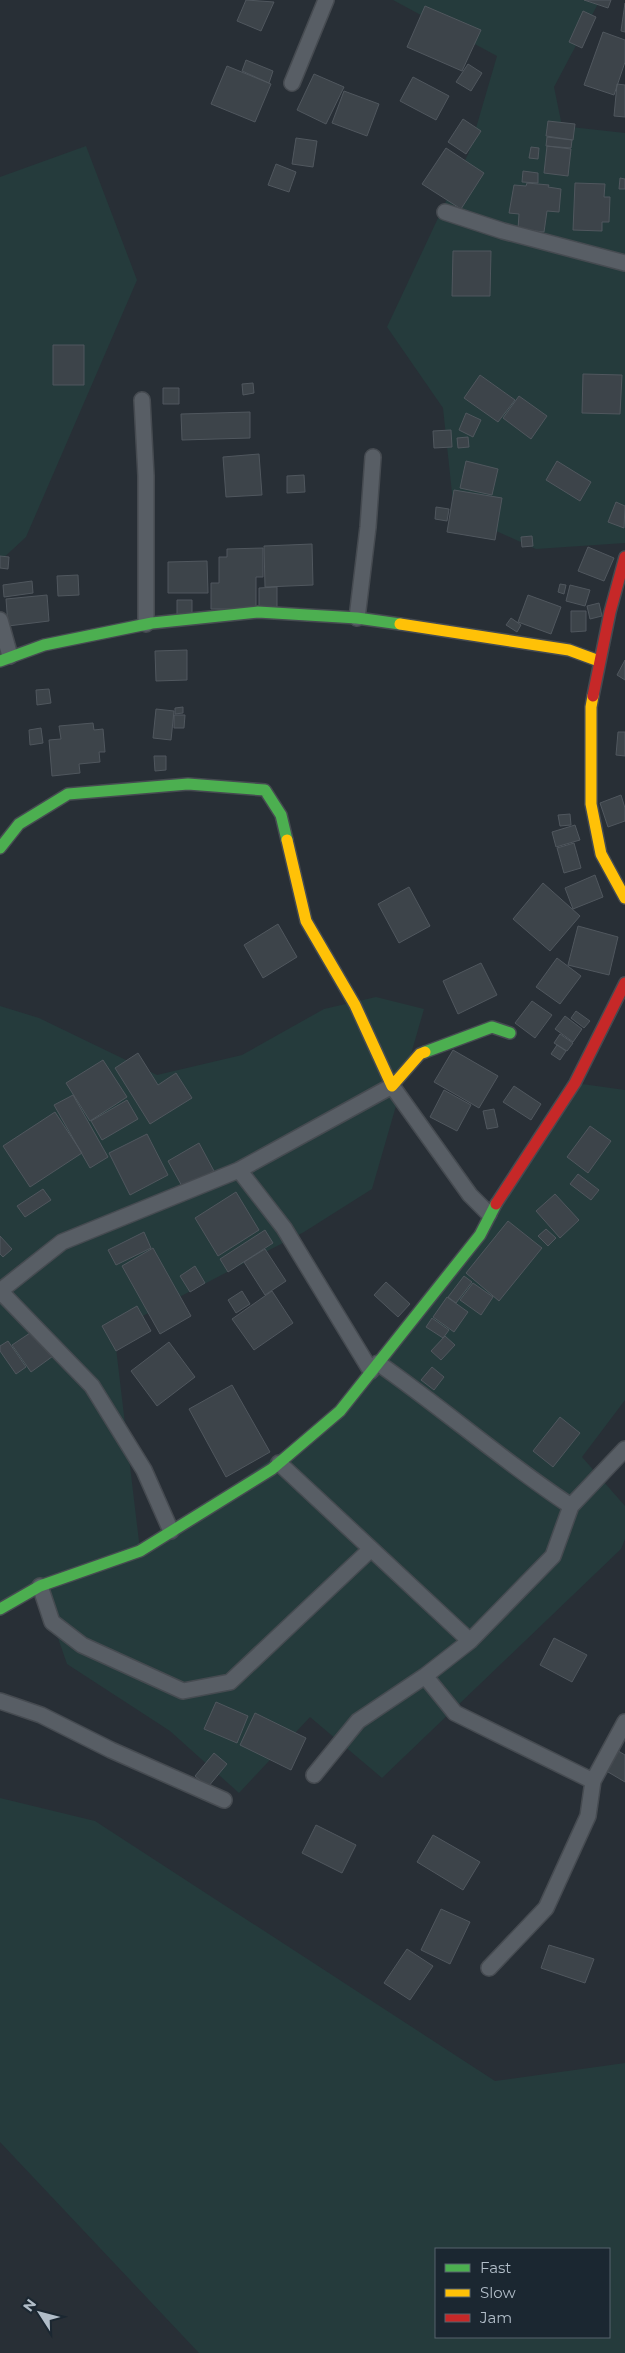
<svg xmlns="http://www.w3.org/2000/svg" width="625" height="2353" font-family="Montserrat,sans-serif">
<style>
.green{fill:#253b3c;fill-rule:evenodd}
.building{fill:#3d444a;stroke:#50575e}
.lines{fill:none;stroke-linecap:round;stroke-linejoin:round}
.street-casing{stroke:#464b51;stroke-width:18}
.fast-casing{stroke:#464b51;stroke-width:14}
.slow-casing{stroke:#464b51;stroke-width:14}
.jam-casing{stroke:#464b51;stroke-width:14}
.street{stroke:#585e65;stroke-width:15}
.fast{stroke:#4caf50;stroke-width:11}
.slow{stroke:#ffc107;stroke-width:11}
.jam{stroke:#c62828;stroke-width:11}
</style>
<rect width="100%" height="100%" fill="#282f36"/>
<path class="green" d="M 393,0 L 600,0 L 554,87 L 562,126 L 625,133 L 625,543 L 536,549 L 454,512 L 443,408 L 387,327 L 469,152 L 497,56 Z
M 86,146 L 137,280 L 26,537 L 0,561 L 0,177 Z
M 376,997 L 424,1009 L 372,1189 L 304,1232 L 114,1331 L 140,1550 L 340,1411 L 480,1235 L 575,1083 L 625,1090 L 625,1400 L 582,1457 L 625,1506 L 625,1539 L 621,1549 L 382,1778 L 310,1717 L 239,1793 L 170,1731 L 67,1664 L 40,1586 L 0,1612 L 0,1006 L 39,1018 L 157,1075 L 242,1055 L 324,1009 Z
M 0,1798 L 95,1821 L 495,2081 L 625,2063 L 625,2353 L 199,2353 L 0,2142 ZM 436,2249 L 609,2249 L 609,2337 L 436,2337 Z"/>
<path class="building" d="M 246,0 L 274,2 L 261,31 L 237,21 Z
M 584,0 L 611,0 L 608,8 Z
M 625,3 L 625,32 L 621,31 Z
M 425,6 L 481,30 L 462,71 L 407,47 Z
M 583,11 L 596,17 L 582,48 L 569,42 Z
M 603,32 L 625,40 L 625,62 L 614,95 L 584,85 Z
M 246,60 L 273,71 L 269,83 L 242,71 Z
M 468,64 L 482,73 L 471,91 L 456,82 Z
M 227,66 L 271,84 L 255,122 L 211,104 Z
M 314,74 L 344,87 L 326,124 L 297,110 Z
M 413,77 L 449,96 L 436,120 L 400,101 Z
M 617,84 L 625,85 L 625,117 L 614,116 Z
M 344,91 L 379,104 L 367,136 L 332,123 Z
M 463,119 L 481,131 L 466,154 L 448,142 Z
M 548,121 L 575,124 L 573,140 L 546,136 Z
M 547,137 L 572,140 L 571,148 L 546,146 Z
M 296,138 L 317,141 L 313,167 L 292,164 Z
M 547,146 L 571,149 L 568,176 L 544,173 Z
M 531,147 L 539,148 L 538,159 L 529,158 Z
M 446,148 L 484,173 L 461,209 L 422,184 Z
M 276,164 L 296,172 L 289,192 L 268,185 Z
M 523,171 L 538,173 L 538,183 L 522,182 Z
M 620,178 L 625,179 L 625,189 L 619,189 Z
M 527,183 L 549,185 L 548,187 L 561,189 L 559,212 L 547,211 L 544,232 L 518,229 L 519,214 L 509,213 L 514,185 L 526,186 Z
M 575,183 L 605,184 L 604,197 L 610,197 L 609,222 L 602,222 L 602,231 L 573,230 Z
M 453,251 L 491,251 L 490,296 L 452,296 Z
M 53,345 L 84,345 L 84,385 L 53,385 Z
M 583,374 L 622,375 L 620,414 L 582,413 Z
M 480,375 L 515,400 L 498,422 L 464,398 Z
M 253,383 L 254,393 L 243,395 L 242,384 Z
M 163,388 L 179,388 L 179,404 L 163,404 Z
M 519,396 L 547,416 L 531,439 L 503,418 Z
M 250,412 L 250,438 L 182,440 L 181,414 Z
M 466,413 L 481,420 L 473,437 L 459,430 Z
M 451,430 L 452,447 L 434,448 L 433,431 Z
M 468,437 L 469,447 L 458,448 L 457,438 Z
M 259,454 L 262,495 L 226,497 L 223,457 Z
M 466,461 L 498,469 L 492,495 L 460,488 Z
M 557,461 L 591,482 L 580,501 L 546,480 Z
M 304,475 L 305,492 L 287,493 L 287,476 Z
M 454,490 L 502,498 L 495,540 L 447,532 Z
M 616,502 L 625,506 L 624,528 L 608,522 Z
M 436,507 L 449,509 L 447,521 L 435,519 Z
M 532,536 L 533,546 L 522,547 L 521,537 Z
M 312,544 L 313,585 L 265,587 L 264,546 Z
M 588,547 L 614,558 L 604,581 L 578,571 Z
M 263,548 L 263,577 L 256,577 L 256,609 L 211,609 L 211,583 L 219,583 L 219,557 L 227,557 L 227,549 Z
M 0,556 L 9,557 L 8,569 L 0,568 Z
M 207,561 L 208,593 L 168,593 L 168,562 Z
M 78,575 L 79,595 L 58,596 L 57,576 Z
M 32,581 L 33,593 L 4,597 L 3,585 Z
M 560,584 L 566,585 L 564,594 L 558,592 Z
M 570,585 L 590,590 L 585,606 L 566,601 Z
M 277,587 L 277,607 L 259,607 L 259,588 Z
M 47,595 L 49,621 L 8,626 L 6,599 Z
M 528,595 L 561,607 L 551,634 L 518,622 Z
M 177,600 L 192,600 L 192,618 L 177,618 Z
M 599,603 L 602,616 L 590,619 L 587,606 Z
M 571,611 L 586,611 L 586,631 L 571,632 Z
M 511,618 L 521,625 L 517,632 L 506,625 Z
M 187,650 L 187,680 L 156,681 L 155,651 Z
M 625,660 L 625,680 L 617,675 Z
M 49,689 L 51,703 L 37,705 L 36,690 Z
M 183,707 L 183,713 L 175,714 L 175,708 Z
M 156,709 L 174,711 L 171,740 L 153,738 Z
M 174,715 L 185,715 L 184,728 L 174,728 Z
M 93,723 L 94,730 L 103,729 L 105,752 L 99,752 L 100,762 L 79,764 L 80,773 L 52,776 L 49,740 L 61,739 L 59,726 Z
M 41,728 L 43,743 L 30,745 L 29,730 Z
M 618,732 L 625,732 L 625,756 L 616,755 Z
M 154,756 L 166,756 L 166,770 L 155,771 Z
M 621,795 L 625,808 L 625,821 L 608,827 L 600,803 Z
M 570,814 L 571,825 L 560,826 L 558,815 Z
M 575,825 L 580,840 L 556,847 L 552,832 Z
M 574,843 L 581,868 L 564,873 L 557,848 Z
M 595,875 L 603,897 L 573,909 L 565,888 Z
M 543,883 L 580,916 L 550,951 L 513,919 Z
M 409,887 L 430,926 L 399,943 L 378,904 Z
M 278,924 L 297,957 L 263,978 L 244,945 Z
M 578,926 L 618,937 L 609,975 L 568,965 Z
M 557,958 L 581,976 L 560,1004 L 536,987 Z
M 481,963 L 497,995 L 458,1014 L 443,981 Z
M 532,1001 L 552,1015 L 535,1038 L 515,1023 Z
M 576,1011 L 590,1021 L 584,1028 L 571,1018 Z
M 565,1016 L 582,1029 L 573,1042 L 555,1029 Z
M 560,1034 L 573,1043 L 567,1051 L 554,1043 Z
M 557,1045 L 566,1051 L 560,1060 L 551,1054 Z
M 453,1050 L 498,1076 L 479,1108 L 434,1082 Z
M 138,1053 L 158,1085 L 176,1073 L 192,1098 L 150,1124 L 115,1068 Z
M 103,1060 L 127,1097 L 90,1121 L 66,1083 Z
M 514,1086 L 541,1104 L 531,1120 L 503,1102 Z
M 444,1090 L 471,1105 L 457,1131 L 430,1117 Z
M 73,1095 L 108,1157 L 90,1168 L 54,1105 Z
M 127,1100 L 138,1119 L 102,1140 L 91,1121 Z
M 494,1109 L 498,1127 L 487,1129 L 483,1111 Z
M 55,1112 L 82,1153 L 30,1187 L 3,1146 Z
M 590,1126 L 611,1141 L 588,1173 L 567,1157 Z
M 147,1134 L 168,1175 L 130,1195 L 109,1153 Z
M 199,1143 L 214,1171 L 183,1188 L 168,1161 Z
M 578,1174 L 599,1190 L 591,1200 L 570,1184 Z
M 43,1189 L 51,1200 L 25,1217 L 17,1206 Z
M 236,1192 L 259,1230 L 218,1256 L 195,1218 Z
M 555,1194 L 579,1220 L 560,1238 L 536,1211 Z
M 508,1221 L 542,1248 L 499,1301 L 466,1273 Z
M 546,1229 L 556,1238 L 548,1246 L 538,1236 Z
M 265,1230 L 273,1243 L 228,1272 L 220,1259 Z
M 144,1232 L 151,1248 L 116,1265 L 108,1250 Z
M 0,1236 L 12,1249 L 3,1257 L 0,1254 Z
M 153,1248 L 191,1316 L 160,1334 L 122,1266 Z
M 265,1249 L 286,1281 L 265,1295 L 244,1262 Z
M 195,1266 L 205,1283 L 190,1292 L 180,1276 Z
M 464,1276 L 472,1282 L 456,1303 L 448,1297 Z
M 386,1282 L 410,1304 L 398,1317 L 374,1295 Z
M 473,1283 L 493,1297 L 481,1315 L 460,1300 Z
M 242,1291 L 250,1304 L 236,1313 L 228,1300 Z
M 272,1291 L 293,1323 L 254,1350 L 232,1319 Z
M 447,1297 L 468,1312 L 454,1332 L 433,1317 Z
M 137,1306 L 151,1331 L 116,1351 L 102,1326 Z
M 432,1318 L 449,1330 L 443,1338 L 426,1327 Z
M 42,1325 L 60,1351 L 31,1372 L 12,1345 Z
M 445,1336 L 455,1345 L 441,1360 L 431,1351 Z
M 8,1341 L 26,1367 L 16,1374 L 0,1351 L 0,1346 Z
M 169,1342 L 195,1377 L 157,1406 L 131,1371 Z
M 432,1367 L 444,1377 L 434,1390 L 421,1380 Z
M 232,1385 L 270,1452 L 226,1477 L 189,1409 Z
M 560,1417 L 580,1433 L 553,1467 L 533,1451 Z
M 554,1638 L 587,1655 L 572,1682 L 540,1665 Z
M 216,1702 L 248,1716 L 237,1743 L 204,1729 Z
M 255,1713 L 306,1738 L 291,1770 L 240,1745 Z
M 615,1749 L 625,1755 L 625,1782 L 603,1769 Z
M 214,1753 L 227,1764 L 208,1787 L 195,1776 Z
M 316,1825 L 356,1845 L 342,1873 L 302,1853 Z
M 433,1835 L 480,1862 L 463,1890 L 417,1862 Z
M 441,1909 L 470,1922 L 450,1964 L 421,1950 Z
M 549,1945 L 594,1959 L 585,1983 L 541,1968 Z
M 407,1949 L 433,1966 L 410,2000 L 384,1983 Z"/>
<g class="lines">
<defs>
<path id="street" d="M 292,83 L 326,0
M 445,212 L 503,231 L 625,263
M 142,400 L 146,476 L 146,624
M 357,618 L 368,527 L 373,457
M 0,620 L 10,656
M 239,1170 L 284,1228 L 371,1371
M 0,1291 L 62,1242 L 239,1170 L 392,1086 L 470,1195 L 489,1214
M 0,1291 L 92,1386 L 144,1470 L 171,1531
M 378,1363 C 444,1409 504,1462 571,1506
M 279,1463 L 470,1641
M 40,1586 L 52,1622 L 82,1645 L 183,1691 L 230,1682 L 371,1549
M 425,1676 L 455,1713 L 593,1781
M 0,1701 L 41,1715 L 111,1750 L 224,1800
M 314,1775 L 358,1721 L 425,1676 L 470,1641 L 553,1556 L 571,1506 L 625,1449
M 489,1968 L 546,1908 L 588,1816 L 593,1781 L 625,1722"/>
<path id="fast" d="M 0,661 L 44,645 L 152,623 L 258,612 L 357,618 L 400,624
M 0,848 L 19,824 L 68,794 L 188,784 L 265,790 L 281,815 L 287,840
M 425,1052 L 492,1027 L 510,1033
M 0,1609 L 40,1586 L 140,1551 L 272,1469 L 340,1411 L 480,1235 L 496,1204"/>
<path id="slow" d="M 400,624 L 569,650 L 599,661
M 593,696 L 591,707 L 591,804 L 601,854 L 625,898
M 287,840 L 306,921 L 355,1005 L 392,1086 L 420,1054 L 425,1052"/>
<path id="jam" d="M 593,696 L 610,612 L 625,557
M 496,1204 L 575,1083 L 625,983"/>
</defs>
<use href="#street" class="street-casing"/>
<use href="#fast" class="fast-casing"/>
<use href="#slow" class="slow-casing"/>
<use href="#jam" class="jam-casing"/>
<use href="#street" class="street"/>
<use href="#fast" class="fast"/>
<use href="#slow" class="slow"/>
<use href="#jam" class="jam"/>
</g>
<rect x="435" y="2248" width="175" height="90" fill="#1b2731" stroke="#57636d"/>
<rect x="445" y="2264" width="25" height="8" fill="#4caf50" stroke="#57636d"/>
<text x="480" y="2273" font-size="15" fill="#b1bdc8">Fast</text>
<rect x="445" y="2289" width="25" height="8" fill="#ffc107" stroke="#57636d"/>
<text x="480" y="2298" font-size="15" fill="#b1bdc8">Slow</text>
<rect x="445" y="2314" width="25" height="8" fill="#c62828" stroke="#57636d"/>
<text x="480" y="2323" font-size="15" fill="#b1bdc8">Jam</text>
<g transform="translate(40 2313) rotate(306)" stroke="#1b2731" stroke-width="4" paint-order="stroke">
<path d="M0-4L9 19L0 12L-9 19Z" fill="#b1bdc8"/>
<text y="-8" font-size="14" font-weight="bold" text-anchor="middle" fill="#b1bdc8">N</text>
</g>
</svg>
